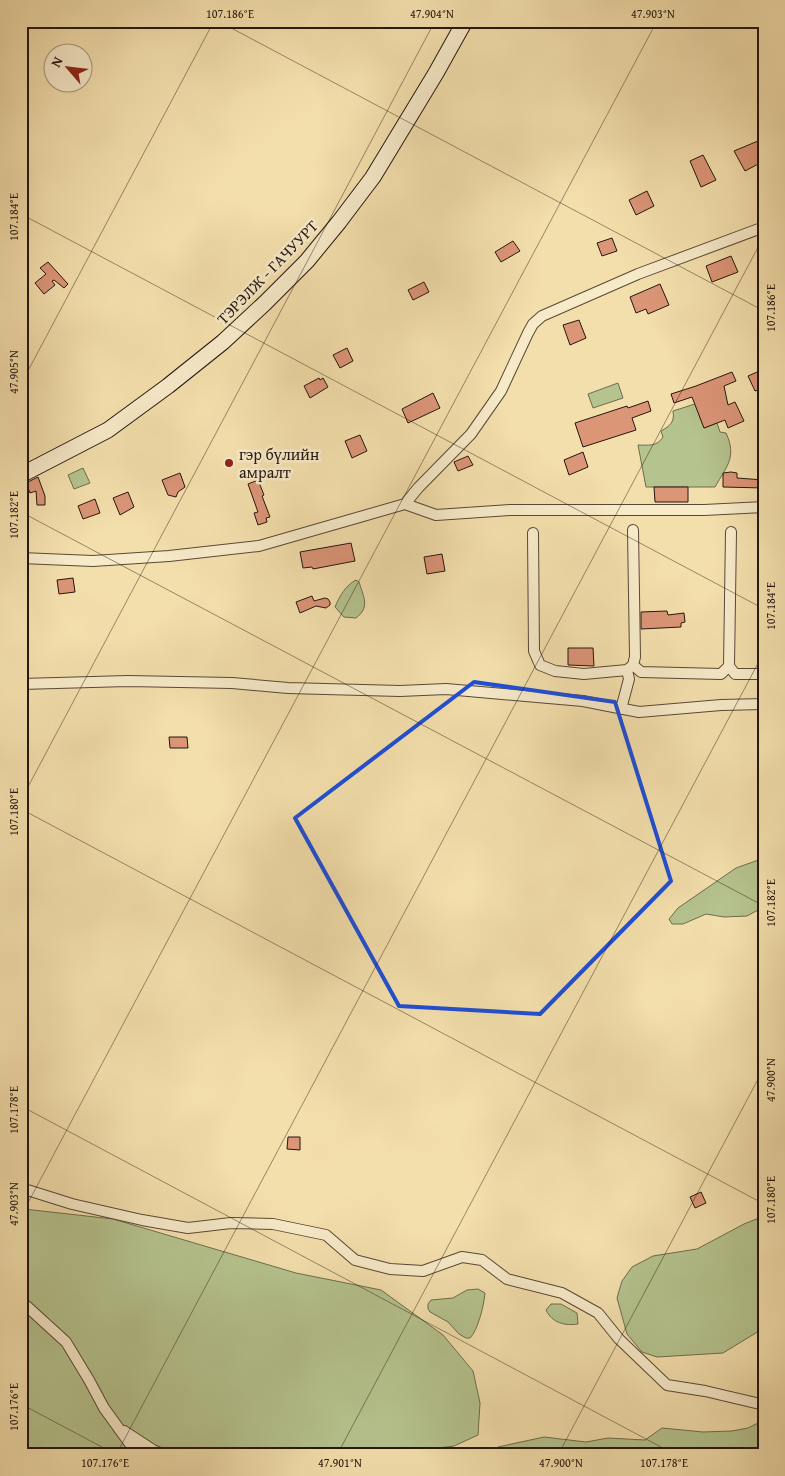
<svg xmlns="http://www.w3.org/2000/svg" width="785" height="1476" font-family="'Gentium Book Plus',serif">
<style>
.green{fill:#b5c38e;stroke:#6d6c4e}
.building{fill:#db9577;stroke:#25160f}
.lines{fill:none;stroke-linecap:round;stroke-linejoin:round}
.street-casing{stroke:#584836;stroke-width:12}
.secondary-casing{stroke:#25160f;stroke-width:17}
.street{stroke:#f7eac9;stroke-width:10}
.secondary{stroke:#f7eac9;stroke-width:15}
.marked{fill:none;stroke:#1d4ed8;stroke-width:4;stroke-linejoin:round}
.ticks{fill:none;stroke:#25160f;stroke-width:1;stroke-opacity:0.45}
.poi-dot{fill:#8f2418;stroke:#f7eac9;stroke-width:2}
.labels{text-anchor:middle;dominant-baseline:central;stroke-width:5;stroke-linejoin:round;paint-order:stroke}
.street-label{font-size:16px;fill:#25160f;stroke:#f7eac9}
.poi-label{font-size:16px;fill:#25160f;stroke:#f7eac9;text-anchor:start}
.neatline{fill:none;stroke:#25160f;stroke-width:2}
.ticks-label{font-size:12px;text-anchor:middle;fill:#25160f}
</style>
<rect width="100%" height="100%" fill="#f3dfac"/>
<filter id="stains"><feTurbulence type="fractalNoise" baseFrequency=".004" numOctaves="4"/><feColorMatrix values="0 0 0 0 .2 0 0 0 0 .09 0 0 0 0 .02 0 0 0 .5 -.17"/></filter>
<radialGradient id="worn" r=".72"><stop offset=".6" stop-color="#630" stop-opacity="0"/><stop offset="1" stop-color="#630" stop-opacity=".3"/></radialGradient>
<path class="green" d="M 618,383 L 623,398 L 593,408 L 588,394 Z
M 695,404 L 704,428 L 717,423 L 720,432 L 726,433 C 737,457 727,466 715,487 L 646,487 L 638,445 C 648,445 657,447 663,437 L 661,431 C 670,426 675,422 673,411 Z
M 83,468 L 90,483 L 74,489 L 68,475 Z
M 356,580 L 359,582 C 364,598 370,607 356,618 L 344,617 L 335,607 C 339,597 346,585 356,580 Z
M 764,858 L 764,901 L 758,910 L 747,916 L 724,917 L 706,914 L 683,924 L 672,924 L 669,919 L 678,908 L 736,868 Z
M 24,1209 L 113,1219 L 296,1273 L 381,1290 L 443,1335 L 473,1371 L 480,1403 L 478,1435 L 454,1446 L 422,1450 L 422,1455 L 21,1455 L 21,1213 Z
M 764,1216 L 764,1328 L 723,1353 L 657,1357 L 642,1352 L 627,1334 L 617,1298 L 622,1281 L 632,1267 L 653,1256 L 697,1249 L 744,1224 Z
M 478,1289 L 485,1293 C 484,1305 478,1330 470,1338 L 466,1338 L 459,1334 L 448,1322 L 430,1312 L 428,1309 L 428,1304 L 431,1300 L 453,1298 L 467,1290 Z
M 551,1304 L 561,1304 L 577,1313 L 578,1324 C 565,1326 552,1323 546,1310 Z
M 764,1420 L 764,1450 L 753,1452 L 760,1455 L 492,1455 L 498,1447 L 544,1437 L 586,1442 L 608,1438 L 645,1440 L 662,1428 L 703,1432 L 732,1431 L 748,1428 Z"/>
<path class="building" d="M 758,141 L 764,152 L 764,161 L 745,171 L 734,151 Z
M 703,155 L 716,180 L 701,187 L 690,161 Z
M 647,191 L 654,206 L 636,215 L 629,200 Z
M 612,238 L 617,251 L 602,256 L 597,243 Z
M 513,241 L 520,251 L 501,262 L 495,252 Z
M 731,256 L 738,272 L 712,282 L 706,266 Z
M 48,262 L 68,284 L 64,288 L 54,280 L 52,281 L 55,285 L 44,294 L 35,283 L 46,274 L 40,268 Z
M 424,282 L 429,292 L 413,300 L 408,290 Z
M 660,284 L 669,305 L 648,314 L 646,309 L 636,313 L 630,297 Z
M 579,320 L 586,338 L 570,345 L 563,325 Z
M 347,348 L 353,361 L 340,368 L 333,355 Z
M 764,369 L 764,388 L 755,391 L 748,376 Z
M 732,372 L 736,381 L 724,386 L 728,405 L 735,402 L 744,421 L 728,428 L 725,420 L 704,428 L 692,397 L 674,403 L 671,394 L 696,386 Z
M 319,378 L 320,380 L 323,378 L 328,387 L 310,398 L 304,386 Z
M 433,393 L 440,408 L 408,423 L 402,409 Z
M 648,401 L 651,411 L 632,418 L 636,430 L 583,447 L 575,423 L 627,406 L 628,408 Z
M 360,435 L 367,451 L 352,458 L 345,441 Z
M 583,452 L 588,467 L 569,475 L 564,460 Z
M 468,456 L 473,465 L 458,471 L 454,462 Z
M 731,472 L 737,473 L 737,478 L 764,480 L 764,488 L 723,487 L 723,473 Z
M 180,473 L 185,487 L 178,492 L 176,497 L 168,495 L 162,480 Z
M 38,477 L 45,496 L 45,505 L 37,505 L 36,491 L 30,493 L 26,483 Z
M 258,480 L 264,495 L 262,496 L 270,517 L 266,518 L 267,522 L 258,525 L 254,513 L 258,512 L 248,484 Z
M 654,487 L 688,487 L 688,502 L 655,502 Z
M 128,492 L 134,507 L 120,515 L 113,498 Z
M 95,499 L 100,513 L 83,519 L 78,506 Z
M 351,543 L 355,561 L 313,569 L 312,567 L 303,568 L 300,552 Z
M 442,554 L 445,571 L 427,574 L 424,557 Z
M 73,578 L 75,592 L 59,594 L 57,580 Z
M 312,596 L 314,601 L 325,598 L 328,599 L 330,602 L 330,605 L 326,608 L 316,606 L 300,613 L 296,602 Z
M 667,611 L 668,615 L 684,613 L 685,622 L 681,623 L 681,627 L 641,629 L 641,612 Z
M 568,648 L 593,648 L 594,666 L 568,665 Z
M 169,737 L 187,737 L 188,748 L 170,748 Z
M 288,1137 L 300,1137 L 300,1150 L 287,1149 Z
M 701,1192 L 706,1203 L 695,1208 L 690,1197 Z"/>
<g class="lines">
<defs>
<path id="street" d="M 405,504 L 418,488 L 471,434 L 501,391 L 528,333 L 533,324 L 542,316 L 638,274 L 764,227
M 533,533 L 534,651 L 540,665 L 555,671 L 584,674 L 627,670 L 633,665 L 635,657 L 633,530
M 21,558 L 93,561 L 169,556 L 259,546 L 405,504 L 436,515 L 510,510 L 704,510 L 764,507
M 633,665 L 641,672 L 721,674 L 729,666 L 731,532
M 729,666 L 735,674 L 764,674
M 21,684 L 128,681 L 232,683 L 288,688 L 400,691 L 446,689 L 583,701 L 639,712 L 721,705 L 764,704
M 621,709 L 629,679 L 627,670
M 21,1188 L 72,1204 L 142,1220 L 188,1228 L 231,1223 L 273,1224 L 326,1235 L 355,1260 L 390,1269 L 423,1271 L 462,1257 L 482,1260 L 507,1279 L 562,1293 L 598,1313 L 619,1339 L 667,1385 L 705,1391 L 764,1405
M 21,1301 L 66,1342 L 89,1380 L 104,1408 L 138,1455
M 124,1431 L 153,1450 L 165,1455"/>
<path id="secondary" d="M 21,475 L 108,430 L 168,386 L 223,342 L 265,303 L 307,261 L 339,222 L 373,177 L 436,73 L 465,21"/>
</defs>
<use href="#street" class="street-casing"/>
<use href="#secondary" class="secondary-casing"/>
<use href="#street" class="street"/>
<use href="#secondary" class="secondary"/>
</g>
<path class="marked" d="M 474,682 L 615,702 L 671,881 L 540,1014 L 399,1006 L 295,818 Z"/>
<path class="ticks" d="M 218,21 L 764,311M 21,214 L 764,609M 21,384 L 214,21M 21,512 L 764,906M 21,800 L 435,21M 21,809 L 764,1204M 21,1106 L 676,1455M 21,1216 L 657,21M 21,1404 L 117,1455M 116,1455 L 764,236M 337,1455 L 764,652M 558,1455 L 764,1068"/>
<circle class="poi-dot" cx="229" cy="463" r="5"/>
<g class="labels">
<g class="street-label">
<text transform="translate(267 272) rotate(-46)">ТЭРЭЛЖ - ГАЧУУРТ</text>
</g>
<g class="poi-label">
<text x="239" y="454">гэр бүлийн<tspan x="239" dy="18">амралт</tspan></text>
</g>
</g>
<rect width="785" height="1476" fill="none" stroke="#f3dfac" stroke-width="55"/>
<g transform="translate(68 68) rotate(298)"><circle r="24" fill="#f7eac9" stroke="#a3957f"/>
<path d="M0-4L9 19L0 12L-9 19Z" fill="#8f2418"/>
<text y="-8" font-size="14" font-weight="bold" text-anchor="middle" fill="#25160f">N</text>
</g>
<rect x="28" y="28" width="730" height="1420" class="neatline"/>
<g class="ticks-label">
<text x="230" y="18">107.186°E</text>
<text x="432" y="18">47.904°N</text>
<text x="653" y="18">47.903°N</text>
<text transform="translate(14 217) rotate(-90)" y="4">107.184°E</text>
<text transform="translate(771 308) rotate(-90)" y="4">107.186°E</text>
<text transform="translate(14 372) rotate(-90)" y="4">47.905°N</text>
<text transform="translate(14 515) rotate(-90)" y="4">107.182°E</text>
<text transform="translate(771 606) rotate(-90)" y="4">107.184°E</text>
<text transform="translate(14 812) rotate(-90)" y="4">107.180°E</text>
<text transform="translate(771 903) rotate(-90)" y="4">107.182°E</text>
<text transform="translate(771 1080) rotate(-90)" y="4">47.900°N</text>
<text transform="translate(14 1110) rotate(-90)" y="4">107.178°E</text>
<text transform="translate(771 1200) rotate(-90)" y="4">107.180°E</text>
<text transform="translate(14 1204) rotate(-90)" y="4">47.903°N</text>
<text transform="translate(14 1407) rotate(-90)" y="4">107.176°E</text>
<text x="105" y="1467">107.176°E</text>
<text x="340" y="1467">47.901°N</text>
<text x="561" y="1467">47.900°N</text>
<text x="664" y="1467">107.178°E</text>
</g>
<rect width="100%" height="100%" filter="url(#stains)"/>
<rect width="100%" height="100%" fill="url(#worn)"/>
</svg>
